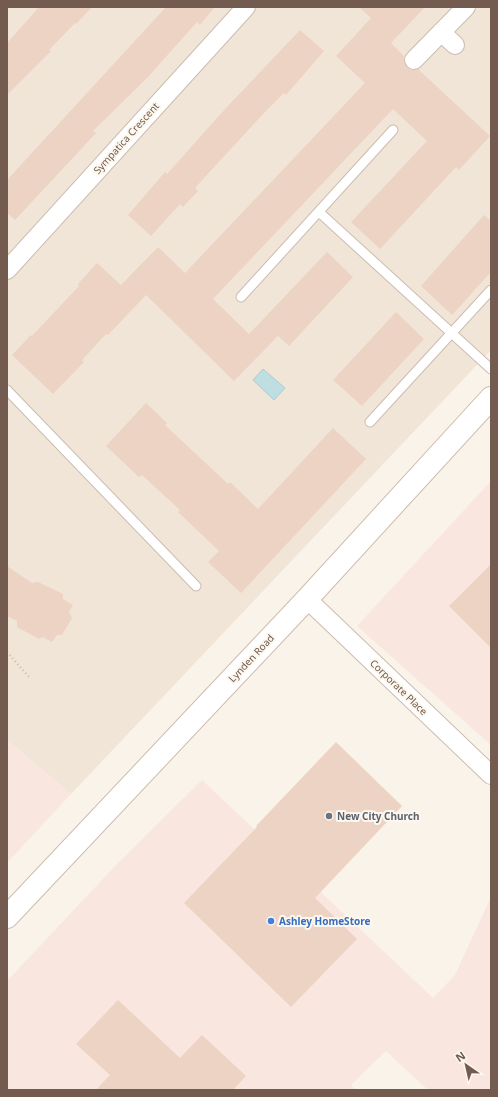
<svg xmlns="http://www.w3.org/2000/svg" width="498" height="1097" font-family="'Noto Sans',sans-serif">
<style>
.residential{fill:#f1e5d8}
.commercial{fill:#f9e6de}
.water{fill:#bfdee2;stroke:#a7cdd3}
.building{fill:#edd3c4}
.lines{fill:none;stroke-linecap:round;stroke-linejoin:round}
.service-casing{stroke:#ccbcb0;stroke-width:11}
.minor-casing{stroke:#ccbcb0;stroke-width:20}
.secondary-casing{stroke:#cebcae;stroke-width:24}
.path{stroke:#d2b7a7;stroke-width:2.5;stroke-dasharray:1 3;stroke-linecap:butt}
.service{stroke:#fff;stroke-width:9}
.minor{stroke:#fff;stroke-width:18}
.secondary{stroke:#fff;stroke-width:22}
.worship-dot{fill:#6b7280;stroke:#fdf8ef;stroke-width:1.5}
.shop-dot{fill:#3f7fe0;stroke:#fdf8ef;stroke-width:1.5}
.labels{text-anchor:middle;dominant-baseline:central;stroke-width:4;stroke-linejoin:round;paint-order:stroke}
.street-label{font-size:10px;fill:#735b4f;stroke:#fdf8ef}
.worship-label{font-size:10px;font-weight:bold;fill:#5b616d;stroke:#fdf8ef;text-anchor:start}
.shop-label{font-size:10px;font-weight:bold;fill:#366cbe;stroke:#fdf8ef;text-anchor:start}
</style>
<rect width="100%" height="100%" fill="#faf3e9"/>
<path class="residential" d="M 7,7 L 491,7 L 491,350 L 71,794 L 7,740 Z"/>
<path class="commercial" d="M 491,481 L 491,745 L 357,626 Z
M 7,740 L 71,794 L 7,863 Z
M 202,780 L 433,998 L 455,975 L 491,897 L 491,1090 L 428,1090 L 386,1051 L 351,1085 L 356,1090 L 7,1090 L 7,981 L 116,865 Z"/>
<path class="water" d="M 263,369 L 285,388 L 274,400 L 253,380 Z"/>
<path class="building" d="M 39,7 L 92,7 L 76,24 L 75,23 L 49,50 L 51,51 L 7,95 L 7,43 Z
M 166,7 L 215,7 L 200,25 L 197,22 L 148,77 L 93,131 L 96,133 L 15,220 L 7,213 L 7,180 Z
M 359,7 L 425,7 L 391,43 L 404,56 L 404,62 L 407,68 L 412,70 L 418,69 L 490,136 L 459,170 L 456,167 L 380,249 L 351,222 L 427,141 L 393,109 L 213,299 L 249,334 L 327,252 L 353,277 L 289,346 L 278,336 L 234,381 L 146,295 L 108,335 L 106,334 L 82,360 L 84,362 L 53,394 L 12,355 L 31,335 L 32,336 L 79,286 L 78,284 L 97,263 L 121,285 L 158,247 L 185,273 L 365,83 L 336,56 L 371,18 Z
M 300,30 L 324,51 L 286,95 L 284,93 L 263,114 L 195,188 L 198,191 L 183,207 L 180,204 L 151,236 L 128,215 L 165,172 L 167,174 L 226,108 Z
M 484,215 L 491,221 L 491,272 L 452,315 L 421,286 Z
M 396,312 L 424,339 L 362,406 L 333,380 Z
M 146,403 L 167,423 L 165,425 L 228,484 L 230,482 L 258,509 L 333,428 L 366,459 L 241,593 L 208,562 L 219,551 L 178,512 L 180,510 L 142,475 L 139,477 L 106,446 Z
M 491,564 L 491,648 L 449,606 Z
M 7,566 L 32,583 L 38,582 L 63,594 L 63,599 L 73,605 L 69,612 L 72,618 L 62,635 L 57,635 L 52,642 L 43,637 L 39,639 L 17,627 L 17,621 L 7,616 Z
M 336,742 L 402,806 L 315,898 L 357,939 L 291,1007 L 184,903 L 257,827 L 256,826 Z
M 118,1000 L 180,1058 L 202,1035 L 246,1076 L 233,1090 L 96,1090 L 110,1075 L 76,1044 Z"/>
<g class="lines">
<defs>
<path id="service" d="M 319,212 L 491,369
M 241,297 L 393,130
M 7,390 L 196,586
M 370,422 L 491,290"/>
<path id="minor" d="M 441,32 L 455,45
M 414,60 L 466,7
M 7,270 L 246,7
M 307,599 L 491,775"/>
<path id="secondary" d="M 7,917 L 307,599 L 491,398"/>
</defs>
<use href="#service" class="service-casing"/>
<use href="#minor" class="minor-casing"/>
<use href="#secondary" class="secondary-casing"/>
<path class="path" d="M 7,652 L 30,678"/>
<use href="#service" class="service"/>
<use href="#minor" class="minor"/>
<use href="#secondary" class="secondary"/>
</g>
<circle class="worship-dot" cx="329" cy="816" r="4"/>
<circle class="shop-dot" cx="271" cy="921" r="4"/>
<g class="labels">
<g class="street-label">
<text transform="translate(126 138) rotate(-48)">Sympatica Crescent</text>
<text transform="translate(251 658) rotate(-47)">Lynden Road</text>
<text transform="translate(399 687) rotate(44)">Corporate Place</text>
</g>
<g class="worship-label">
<text x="337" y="816">New City Church</text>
</g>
<g class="shop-label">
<text x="279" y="921">Ashley HomeStore</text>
</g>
</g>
<rect width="498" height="1097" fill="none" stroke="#735b4f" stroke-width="16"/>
<g transform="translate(466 1065) rotate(326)" stroke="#fdf8ef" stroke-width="3" paint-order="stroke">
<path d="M0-3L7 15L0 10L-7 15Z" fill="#735b4f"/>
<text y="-6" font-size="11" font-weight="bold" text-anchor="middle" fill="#735b4f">N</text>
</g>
</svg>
